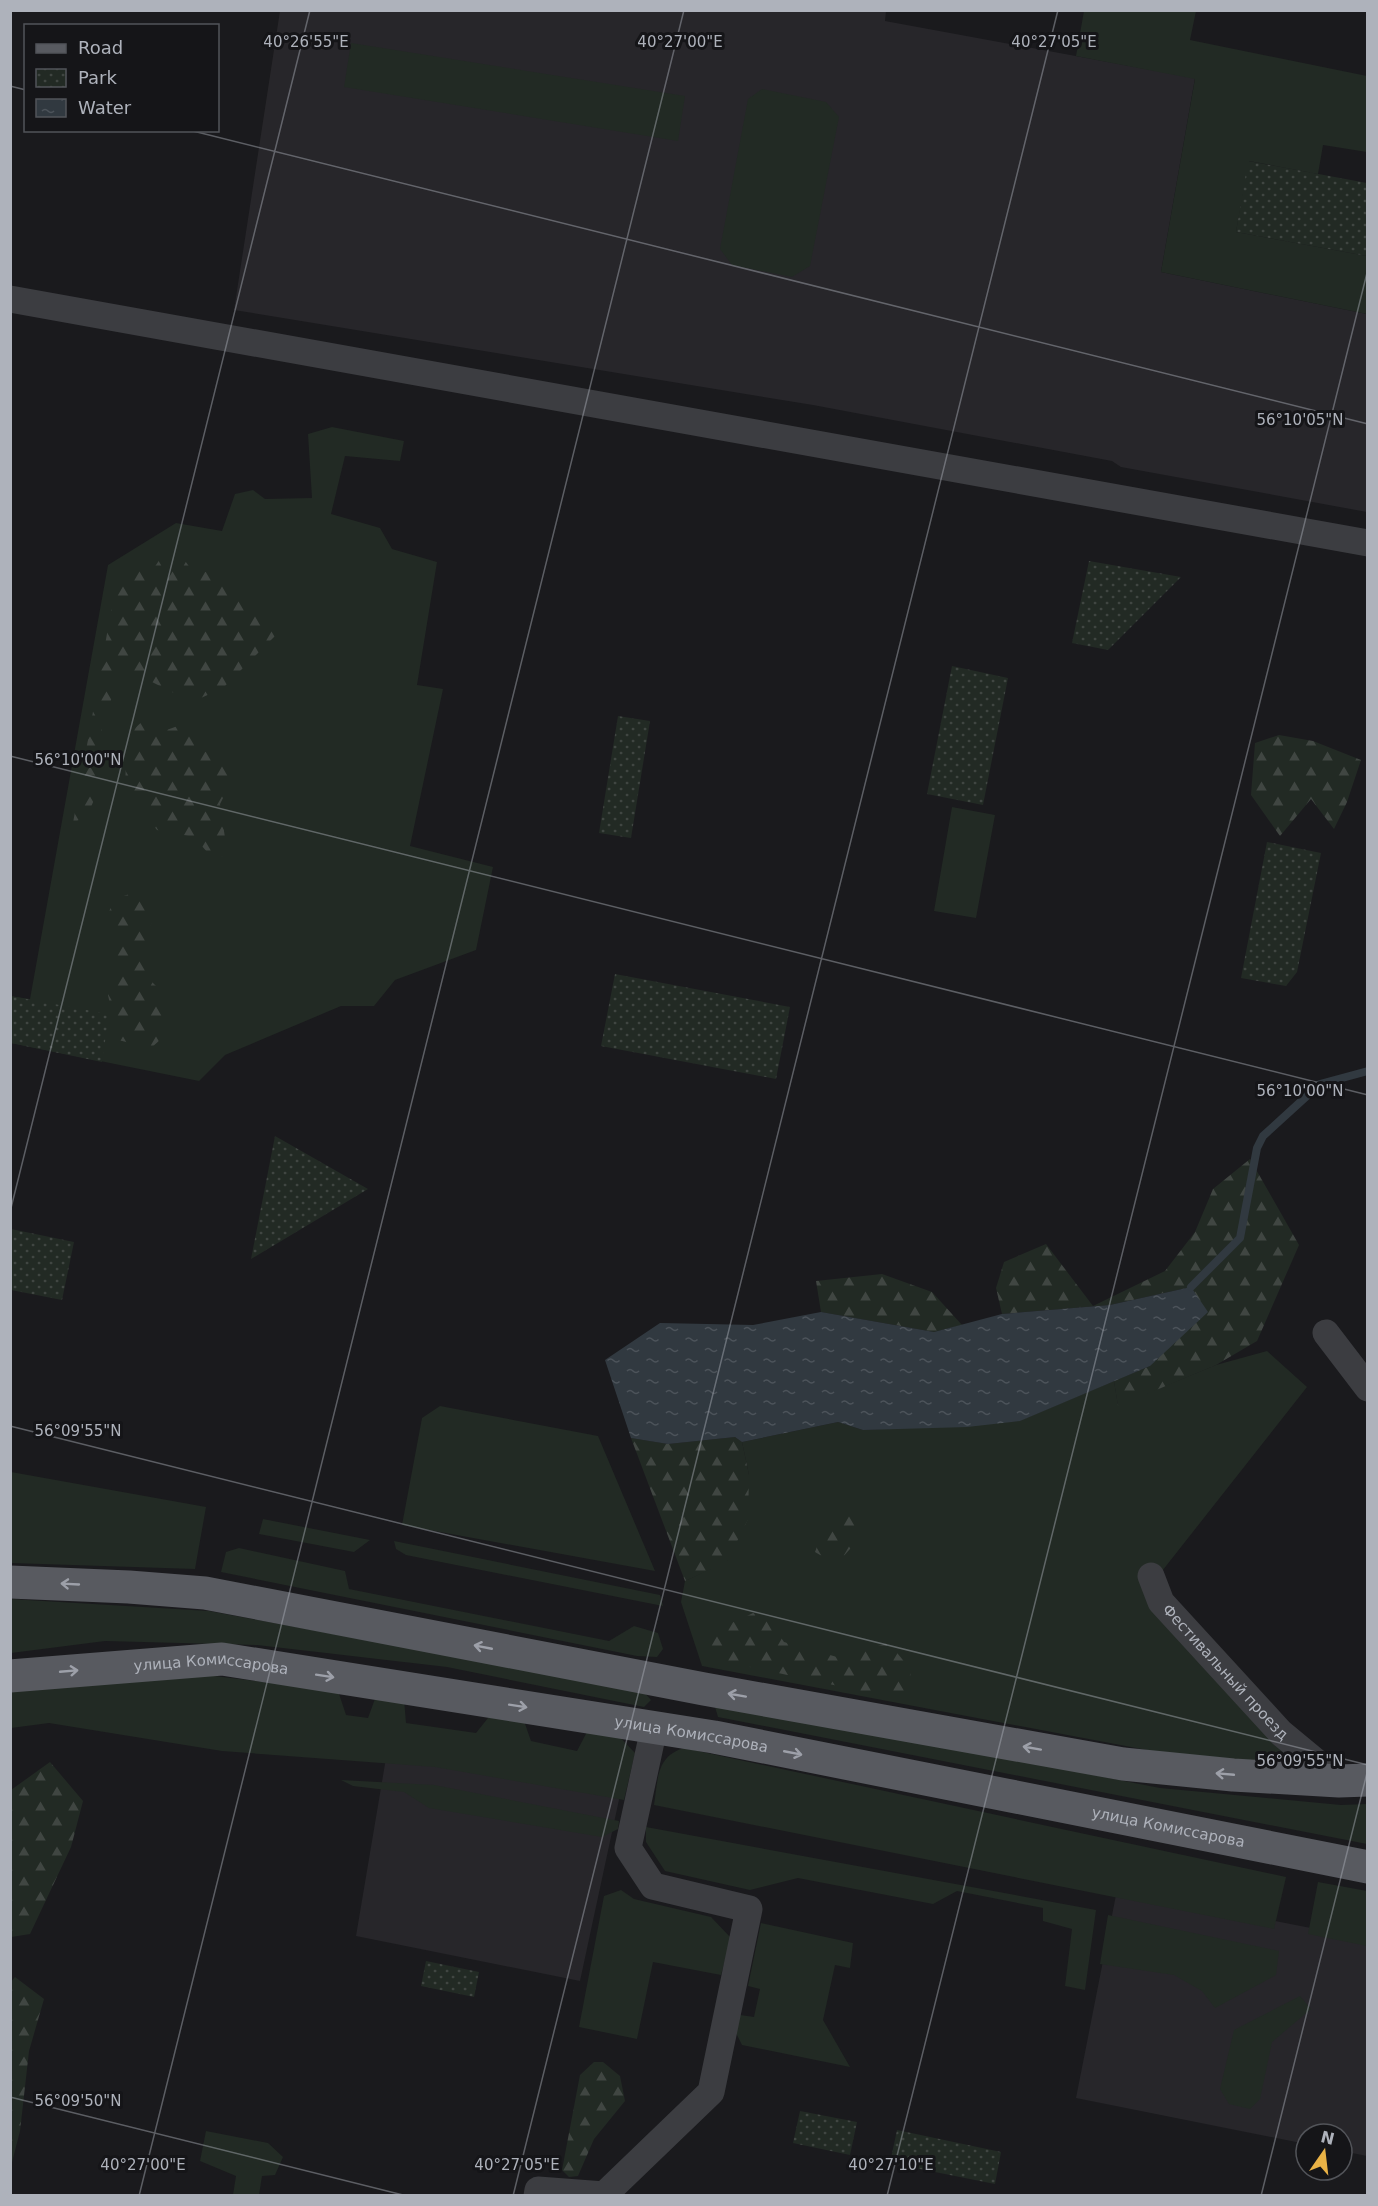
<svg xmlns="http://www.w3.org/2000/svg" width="1378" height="2206" font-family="'DejaVu Sans',sans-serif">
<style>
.built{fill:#27262a}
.grass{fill:#222a24}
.forest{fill:url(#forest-firs)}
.park{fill:url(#park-dots)}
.water{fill:url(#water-ripples)}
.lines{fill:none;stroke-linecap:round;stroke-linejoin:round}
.stream{stroke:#313940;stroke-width:8}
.minor{stroke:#3c3d41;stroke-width:27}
.major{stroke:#585a60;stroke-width:33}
.oneway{stroke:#9da0a9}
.ticks{fill:none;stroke:#aeb2bb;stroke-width:1.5;stroke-opacity:0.45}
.labels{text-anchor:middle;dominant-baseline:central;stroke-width:6;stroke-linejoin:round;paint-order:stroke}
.street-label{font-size:15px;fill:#aeb2bb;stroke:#151518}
.ticks-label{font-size:15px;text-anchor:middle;fill:#aeb2bb;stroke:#151518;stroke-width:6;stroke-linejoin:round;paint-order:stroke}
</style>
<defs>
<pattern id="forest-firs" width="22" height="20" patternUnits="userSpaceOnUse" patternTransform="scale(1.5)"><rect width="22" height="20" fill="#222a24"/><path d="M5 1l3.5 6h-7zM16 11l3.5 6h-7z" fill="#404642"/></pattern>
<pattern id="park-dots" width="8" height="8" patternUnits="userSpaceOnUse" patternTransform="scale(1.5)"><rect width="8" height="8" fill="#222a24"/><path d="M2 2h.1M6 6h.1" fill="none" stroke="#404642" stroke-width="1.8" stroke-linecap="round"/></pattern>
<pattern id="water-ripples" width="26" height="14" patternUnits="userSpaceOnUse" patternTransform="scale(1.5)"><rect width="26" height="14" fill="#313940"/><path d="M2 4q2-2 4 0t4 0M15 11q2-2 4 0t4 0" fill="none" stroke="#4c535a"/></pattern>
</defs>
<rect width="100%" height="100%" fill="#1a1a1d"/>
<path class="built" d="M 280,11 L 886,11 L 885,21 L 1195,78 L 1161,272 L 1367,314 L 1367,512 L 1121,467 L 1112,461 L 813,405 L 234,310 Z
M 387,1752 L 620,1795 L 580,1981 L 356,1936 Z
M 1117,1890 L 1367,1939 L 1367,2156 L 1342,2151 L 1342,2134 L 1306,2134 L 1306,2144 L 1076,2098 Z"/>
<path class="grass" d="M 1084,11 L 1196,11 L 1190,40 L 1367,76 L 1367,152 L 1323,145 L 1318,174 L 1249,161 L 1236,232 L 1367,256 L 1367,314 L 1161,272 L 1195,79 L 1076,56 Z
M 351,43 L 685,96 L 678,141 L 344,87 Z
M 762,89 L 826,102 L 839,117 L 810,266 L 792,277 L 732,265 L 720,249 L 748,99 Z
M 332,427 L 404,441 L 400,461 L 345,456 L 331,514 L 380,528 L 392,549 L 437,562 L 417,685 L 443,689 L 410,846 L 493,867 L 476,950 L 395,980 L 374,1006 L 341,1006 L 225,1055 L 199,1081 L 11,1043 L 10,996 L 30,999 L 108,565 L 176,523 L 222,531 L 235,494 L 253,490 L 265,499 L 312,498 L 308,434 Z
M 952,807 L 995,815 L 976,918 L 934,911 Z
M 1267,1351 L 1307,1387 L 1144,1594 L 1296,1761 L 1205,1761 L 702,1666 L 681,1602 L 685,1581 L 727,1561 L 749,1475 L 742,1442 L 838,1422 L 863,1430 L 1019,1421 L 1114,1381 L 1118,1405 L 1216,1365 Z
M 440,1406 L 598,1436 L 655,1571 L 402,1525 L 422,1418 Z
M 11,1472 L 206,1507 L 195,1569 L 11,1563 Z
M 263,1519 L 370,1540 L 354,1552 L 259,1534 Z
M 394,1541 L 660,1595 L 663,1606 L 406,1555 L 396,1549 Z
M 239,1548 L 345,1571 L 349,1589 L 609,1641 L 634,1626 L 658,1633 L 663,1649 L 657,1657 L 637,1656 L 221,1572 L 226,1552 Z
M 10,1599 L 209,1611 L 643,1691 L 651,1700 L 644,1707 L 447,1667 L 257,1645 L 105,1641 L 11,1653 Z
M 189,1673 L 338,1691 L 346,1715 L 368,1718 L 376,1696 L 404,1699 L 406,1723 L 476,1733 L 492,1713 L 523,1718 L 531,1741 L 577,1751 L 589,1728 L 616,1733 L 635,1753 L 624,1800 L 435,1767 L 222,1751 L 49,1723 L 11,1728 L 11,1688 Z
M 720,1702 L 1160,1788 L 1341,1805 L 1367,1804 L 1367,1844 L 718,1717 L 715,1707 Z
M 684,1748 L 1286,1877 L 1274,1929 L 654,1805 C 658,1780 656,1756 684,1748 Z
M 341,1780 L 434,1785 L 619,1821 L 618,1829 L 602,1837 L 429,1808 L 404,1792 L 353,1786 Z
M 646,1827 L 1096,1910 L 1085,1990 L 1065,1986 L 1072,1929 L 1043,1921 L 1043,1908 L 957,1891 L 933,1904 L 798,1878 L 750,1890 L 665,1871 L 646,1842 Z
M 1318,1882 L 1367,1891 L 1367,1946 L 1308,1934 Z
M 621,1890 L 634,1899 L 711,1917 L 731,1938 L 721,1975 L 653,1962 L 637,2039 L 579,2027 L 604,1896 Z
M 1108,1915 L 1279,1951 L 1276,1975 L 1215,2008 L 1202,1991 L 1174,1975 L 1100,1964 Z
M 761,1923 L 853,1943 L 850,1968 L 835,1965 L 823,2020 L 850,2067 L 742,2045 L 736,2033 L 740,2015 L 754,2017 L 760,1989 L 748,1986 Z
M 1300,1996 L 1311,2009 L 1272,2042 L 1260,2099 L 1250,2109 L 1229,2104 L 1220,2089 L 1234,2030 Z
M 206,2131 L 268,2143 L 283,2157 L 275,2175 L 262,2176 L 259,2195 L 233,2195 L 236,2176 L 200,2161 Z"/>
<path class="forest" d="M 164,553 L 183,558 L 193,572 L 213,572 L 280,631 L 223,688 L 192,702 L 134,673 L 119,676 L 102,727 L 101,784 L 87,816 L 73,823 L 117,578 L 134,561 L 148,577 Z
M 146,718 L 161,732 L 189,722 L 195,748 L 240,764 L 220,804 L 228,858 L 208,853 L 194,837 L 157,830 L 141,809 L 125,798 L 126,755 L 133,730 Z
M 1279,735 L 1313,741 L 1361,760 L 1347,802 L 1334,829 L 1311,799 L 1280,836 L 1251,795 L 1255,743 Z
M 141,890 L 158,901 L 144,948 L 147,977 L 167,997 L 161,1039 L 151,1048 L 118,1040 L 108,995 L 117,945 C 101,924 104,922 115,899 Z
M 1250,1159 L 1299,1245 L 1257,1341 L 1216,1365 L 1118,1406 L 1114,1381 L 1150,1366 L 1191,1287 L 1110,1305 L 1002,1314 L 996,1288 L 1004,1262 L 1046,1244 L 1093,1306 L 1165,1271 L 1195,1232 L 1213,1189 Z
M 882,1274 L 932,1292 L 962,1325 L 934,1332 L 821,1312 L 816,1281 Z
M 735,1437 L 742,1442 L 749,1475 L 748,1519 L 727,1562 L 685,1581 L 631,1438 L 668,1444 Z
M 846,1513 L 862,1525 L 857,1541 L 842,1558 L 827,1559 L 815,1552 L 827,1520 Z
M 753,1613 L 767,1618 L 784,1642 L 837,1657 L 889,1643 L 911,1670 L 909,1686 L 898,1697 L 889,1697 L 722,1661 L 709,1648 L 707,1624 L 735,1622 Z
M 50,1762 L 83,1801 L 71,1847 L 30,1934 L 11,1937 L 11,1790 Z
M 15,1977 L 44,1999 L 29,2051 L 20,2131 L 11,2166 L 10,1983 Z
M 594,2062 L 603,2062 L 620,2076 L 625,2101 L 594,2139 L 578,2176 L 569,2177 L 562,2170 L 580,2075 Z"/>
<path class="park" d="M 1248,161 L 1367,183 L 1367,256 L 1236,232 Z
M 1089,561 L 1181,577 L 1108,650 L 1072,643 Z
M 952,666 L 1008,678 L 983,805 L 927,794 Z
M 618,716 L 650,721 L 631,838 L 599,833 Z
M 1267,842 L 1321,853 L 1297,972 L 1286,986 L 1241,978 Z
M 615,974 L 790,1007 L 776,1079 L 601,1046 Z
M 10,996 L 109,1014 L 102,1062 L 11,1043 Z
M 275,1136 L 368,1189 L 251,1259 Z
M 11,1229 L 74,1242 L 62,1300 L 11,1290 Z
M 426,1961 L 479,1972 L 474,1997 L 421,1986 Z
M 800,2111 L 857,2122 L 850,2155 L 793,2143 Z
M 897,2130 L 1001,2152 L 995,2184 L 890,2163 Z"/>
<path class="water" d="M 1191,1287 L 1208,1312 L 1150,1366 L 1020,1421 L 967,1427 L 863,1430 L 838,1422 L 742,1442 L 735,1437 L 668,1444 L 631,1438 L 605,1360 L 660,1323 L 753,1325 L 821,1312 L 934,1332 L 1002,1314 L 1110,1305 Z"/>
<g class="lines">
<path class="stream" d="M 1191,1287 L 1240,1238 L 1257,1148 L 1263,1136 L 1320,1084 L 1368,1071"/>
<g class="minor">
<path d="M 10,299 L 1368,543"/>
<path d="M 1326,1333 L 1368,1388"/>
<path id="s1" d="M 1151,1576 L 1161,1602 L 1281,1733 L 1339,1781"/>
<path d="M 537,2196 L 538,2190 L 604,2195 L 711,2092 L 749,1909 L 653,1886 L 628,1848 L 654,1728"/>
</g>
<g class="major">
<path d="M 10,1582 L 129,1587 L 205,1593 L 704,1689 L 1123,1764 L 1233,1775 L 1339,1781 L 1368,1780"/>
<path id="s2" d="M 10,1676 L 222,1659 L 714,1737 L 1368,1867"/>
</g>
</g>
<defs><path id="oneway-shaft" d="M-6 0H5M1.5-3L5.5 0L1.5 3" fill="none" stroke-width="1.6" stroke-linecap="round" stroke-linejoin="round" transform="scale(1.5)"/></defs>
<g class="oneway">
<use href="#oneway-shaft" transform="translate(70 1584) rotate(-177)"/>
<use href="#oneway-shaft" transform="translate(483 1647) rotate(-169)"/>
<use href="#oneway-shaft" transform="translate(69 1671) rotate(-5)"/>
<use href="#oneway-shaft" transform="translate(325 1676) rotate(9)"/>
<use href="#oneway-shaft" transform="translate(737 1695) rotate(-170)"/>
<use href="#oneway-shaft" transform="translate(518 1706) rotate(9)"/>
<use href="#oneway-shaft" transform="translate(1032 1748) rotate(-170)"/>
<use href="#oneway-shaft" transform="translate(793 1753) rotate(11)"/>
<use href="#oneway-shaft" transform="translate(1225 1774) rotate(-175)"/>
</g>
<path class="ticks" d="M 10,86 L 26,90M 189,130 L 1368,424M 10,756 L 1368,1095M 10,1212 L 310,10M 10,1426 L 1368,1765M 10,2097 L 407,2196M 139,2196 L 684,10M 513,2196 L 1058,10M 887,2196 L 1368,269M 1261,2196 L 1368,1769"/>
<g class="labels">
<g class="street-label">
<text stroke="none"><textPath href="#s2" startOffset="202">улица Комиссарова</textPath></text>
<text stroke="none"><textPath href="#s1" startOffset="123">Фестивальный проезд</textPath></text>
<text stroke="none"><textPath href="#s2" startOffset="688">улица Комиссарова</textPath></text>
<text stroke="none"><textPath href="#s2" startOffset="1174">улица Комиссарова</textPath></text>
</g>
</g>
<g class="ticks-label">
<text x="680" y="47">40°27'00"E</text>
<text x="1054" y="47">40°27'05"E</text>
<text x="306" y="47">40°26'55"E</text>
<text x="1300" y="425">56°10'05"N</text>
<text x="78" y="765">56°10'00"N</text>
<text x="1300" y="1096">56°10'00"N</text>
<text x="78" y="1436">56°09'55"N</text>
<text x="1300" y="1766">56°09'55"N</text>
<text x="78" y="2106">56°09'50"N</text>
<text x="143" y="2170">40°27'00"E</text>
<text x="517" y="2170">40°27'05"E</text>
<text x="891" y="2170">40°27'10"E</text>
</g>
<rect width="1378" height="2206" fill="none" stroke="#aeb2bb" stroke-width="24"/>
<rect x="24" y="24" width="195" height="108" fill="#151518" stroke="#525459" stroke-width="1.5"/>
<rect x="36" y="44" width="30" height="9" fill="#585a60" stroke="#525459" stroke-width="1.5"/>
<text x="78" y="54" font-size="18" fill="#aeb2bb">Road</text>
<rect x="36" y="69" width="30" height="18" fill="url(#park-dots)" stroke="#525459" stroke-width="1.5"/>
<text x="78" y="84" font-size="18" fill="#aeb2bb">Park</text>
<rect x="36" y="99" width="30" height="18" fill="url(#water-ripples)" stroke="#525459" stroke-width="1.5"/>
<text x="78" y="114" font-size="18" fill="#aeb2bb">Water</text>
<g transform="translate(1324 2152) rotate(14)"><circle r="28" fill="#151518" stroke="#525459" stroke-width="1.5"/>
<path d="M0-4.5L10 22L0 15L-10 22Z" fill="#e9b246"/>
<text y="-9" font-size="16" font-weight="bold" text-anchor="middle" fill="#aeb2bb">N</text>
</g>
</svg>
